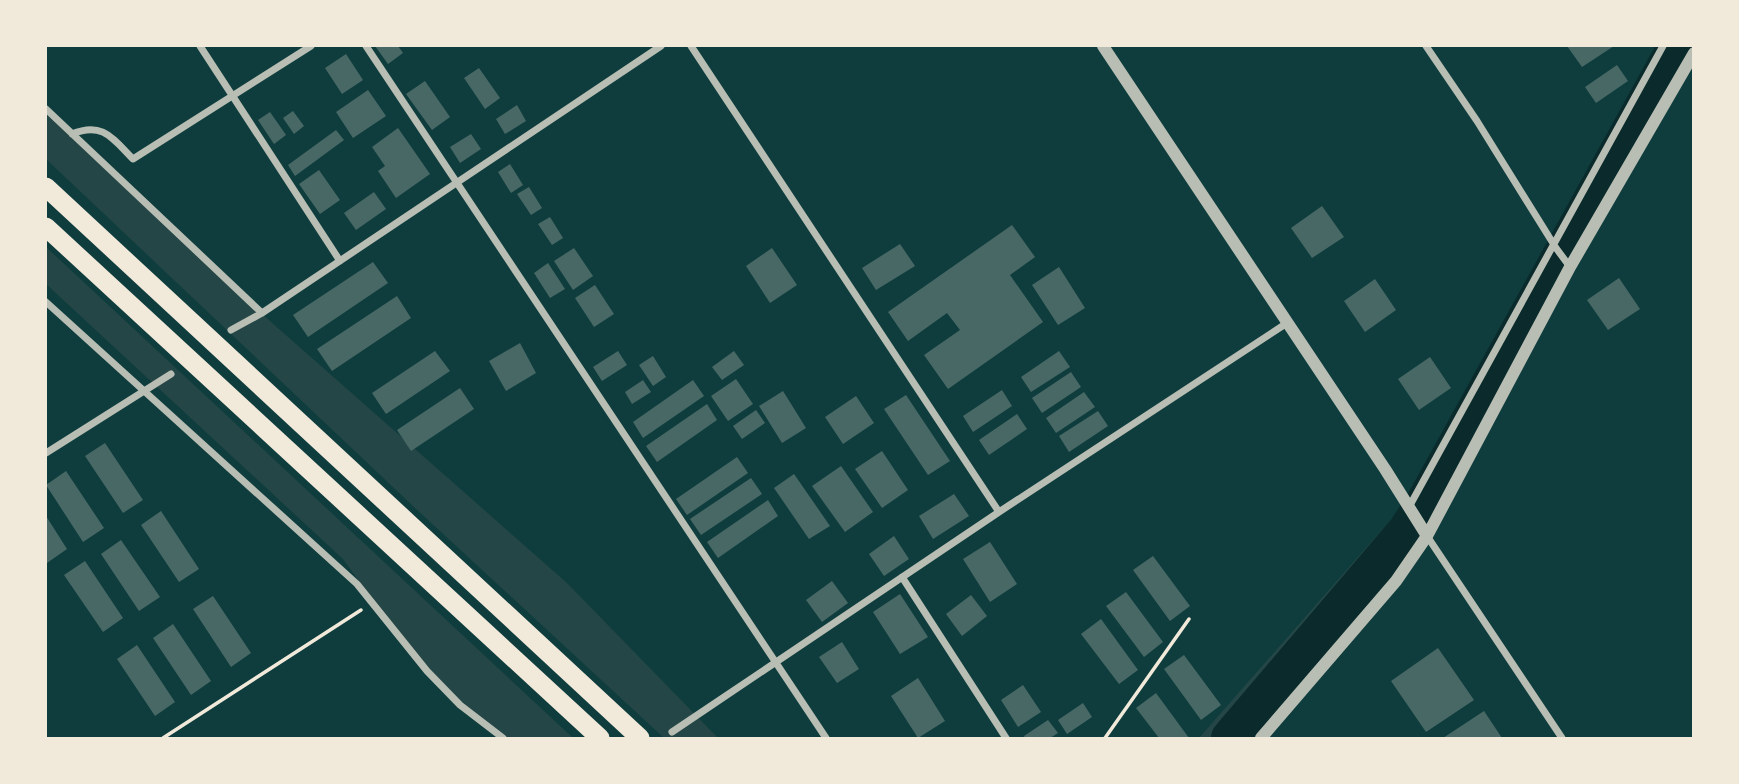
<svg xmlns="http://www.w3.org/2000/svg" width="1739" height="784" font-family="'Libre Baskerville',serif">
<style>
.green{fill:#244646}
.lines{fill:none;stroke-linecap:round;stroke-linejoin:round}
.river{stroke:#0a2a2b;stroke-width:38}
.building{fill:#486865}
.path{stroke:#f1e9da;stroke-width:3.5}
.minor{stroke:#b8beb3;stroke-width:7}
.tertiary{stroke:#b8beb3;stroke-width:12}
.trunk{stroke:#f1e9da;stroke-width:19}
</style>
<rect width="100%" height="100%" fill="#0f3d3e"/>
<path class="green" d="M 1663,46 L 1693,46 L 1693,53 L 1427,536 L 1261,738 L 1199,738 L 1422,484 Z
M 46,109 L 262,314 L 567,583 L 718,738 L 664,738 L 414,507 L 46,159 Z
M 46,247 L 573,738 L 498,738 L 460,705 L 397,634 L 343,559 L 46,284 Z"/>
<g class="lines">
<path class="river" d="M 1230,738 L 1407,530 L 1424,504 L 1677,46"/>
</g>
<path class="building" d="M 375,46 L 398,46 L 403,53 L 388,64 Z
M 1567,46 L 1614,46 L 1582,67 Z
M 346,54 L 363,80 L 342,94 L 325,68 Z
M 1617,65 L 1628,81 L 1596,103 L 1585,87 Z
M 479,68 L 500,98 L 485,109 L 464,78 Z
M 425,81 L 450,117 L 432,130 L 406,94 Z
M 368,90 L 386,116 L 353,138 L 336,112 Z
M 517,105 L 526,121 L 505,134 L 496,119 Z
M 293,111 L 304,126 L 294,134 L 283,118 Z
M 270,112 L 286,135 L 274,144 L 258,120 Z
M 398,128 L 430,174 L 396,198 L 378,171 L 385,166 L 372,147 Z
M 336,130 L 344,140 L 295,176 L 288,165 Z
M 471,134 L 481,149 L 460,163 L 450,147 Z
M 510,164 L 523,185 L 511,193 L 498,172 Z
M 319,170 L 340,200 L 320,214 L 299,184 Z
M 529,187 L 542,208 L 531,215 L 517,194 Z
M 374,192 L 386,209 L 356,230 L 344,213 Z
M 1322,206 L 1344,237 L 1312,258 L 1291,228 Z
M 550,217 L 563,238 L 552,245 L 538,224 Z
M 1012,225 L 1035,257 L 1010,275 L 1043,322 L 948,389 L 924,355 L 960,330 L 947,313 L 908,341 L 888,312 Z
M 900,244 L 915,266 L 876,290 L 862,268 Z
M 574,248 L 593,276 L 573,290 L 554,261 Z
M 772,248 L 797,285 L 770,303 L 746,266 Z
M 373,262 L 388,283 L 308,337 L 293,315 Z
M 548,263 L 565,289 L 550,298 L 534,273 Z
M 1059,267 L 1085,308 L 1058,325 L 1032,285 Z
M 1619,278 L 1640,309 L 1608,330 L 1587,300 Z
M 1375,279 L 1396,310 L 1365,332 L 1344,301 Z
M 595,285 L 614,314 L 594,327 L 575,298 Z
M 397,296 L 411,318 L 332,371 L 317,349 Z
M 520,343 L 536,373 L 506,391 L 489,361 Z
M 435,351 L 450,371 L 386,414 L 372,393 Z
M 618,351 L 627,365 L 602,381 L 593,367 Z
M 734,351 L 744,365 L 722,380 L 712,367 Z
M 1059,351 L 1070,367 L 1031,392 L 1021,377 Z
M 653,356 L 666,377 L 653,386 L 639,365 Z
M 1430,357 L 1451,388 L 1419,410 L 1398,379 Z
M 1071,372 L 1081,387 L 1042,413 L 1032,398 Z
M 736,379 L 753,404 L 728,421 L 711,396 Z
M 643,380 L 651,392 L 632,404 L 625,392 Z
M 693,380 L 704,396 L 643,438 L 633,422 Z
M 460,388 L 474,409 L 411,451 L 397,430 Z
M 1002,390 L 1012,406 L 973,432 L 963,416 Z
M 783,391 L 806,428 L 782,443 L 759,406 Z
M 1084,392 L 1095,407 L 1056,433 L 1046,418 Z
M 906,395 L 950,461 L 928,475 L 884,409 Z
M 856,396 L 874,423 L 843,444 L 825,417 Z
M 707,404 L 717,420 L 657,462 L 646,446 Z
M 756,410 L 765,423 L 742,439 L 733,426 Z
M 1098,411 L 1108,426 L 1069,452 L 1059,436 Z
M 1017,414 L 1027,429 L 989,455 L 979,440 Z
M 105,443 L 143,500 L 123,513 L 85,456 Z
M 882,451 L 908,490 L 882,508 L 855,469 Z
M 737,457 L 748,473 L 687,515 L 676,499 Z
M 841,466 L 873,512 L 845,532 L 812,486 Z
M 66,471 L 104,528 L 83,542 L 46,485 Z
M 794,474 L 830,526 L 809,539 L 774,488 Z
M 751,478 L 762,494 L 701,535 L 690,519 Z
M 954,494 L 969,516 L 933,539 L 919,516 Z
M 768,500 L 778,516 L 718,558 L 707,542 Z
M 161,511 L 199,569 L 179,582 L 141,525 Z
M 46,516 L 67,549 L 47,563 L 46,561 Z
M 894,536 L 909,559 L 884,576 L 869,554 Z
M 121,540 L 160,597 L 139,611 L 101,554 Z
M 990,542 L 1017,584 L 990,602 L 963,559 Z
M 1153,556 L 1190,606 L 1170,621 L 1133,570 Z
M 85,561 L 123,618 L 103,632 L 64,575 Z
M 832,581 L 848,603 L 822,622 L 806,600 Z
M 1126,592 L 1163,642 L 1144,657 L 1106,606 Z
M 900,594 L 928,637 L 900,654 L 873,612 Z
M 971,595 L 987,616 L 962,636 L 946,614 Z
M 213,596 L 251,653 L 231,667 L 193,609 Z
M 1101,619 L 1138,670 L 1119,684 L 1081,634 Z
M 173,624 L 211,681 L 191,695 L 153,638 Z
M 842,642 L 859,669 L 837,683 L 819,657 Z
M 137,645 L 175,702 L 155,716 L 117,659 Z
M 1438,648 L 1474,700 L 1426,732 L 1391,681 Z
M 1184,655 L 1221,705 L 1201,720 L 1164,669 Z
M 918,678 L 945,721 L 918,738 L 891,696 Z
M 1023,685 L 1041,712 L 1018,727 L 1001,700 Z
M 1156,693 L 1189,738 L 1159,738 L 1136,708 Z
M 1083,703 L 1092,717 L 1067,734 L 1058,720 Z
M 1484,711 L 1502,738 L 1443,738 Z
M 1048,720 L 1058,733 L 1050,738 L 1025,738 L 1024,736 Z"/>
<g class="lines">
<path class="path" d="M 163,738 L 361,610
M 1105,738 L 1189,619"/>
<path class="minor" d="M 200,46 L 340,261
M 366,46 L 826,738
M 691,46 L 999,512
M 1426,46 L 1477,121 L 1556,248 L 1570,267
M 46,109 L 262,313
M 72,134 C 103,121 113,139 133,159 L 311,46
M 46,302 L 357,584 L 427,671 L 460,705 L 503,738
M 231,330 L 262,313 L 661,46
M 46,453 L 171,374
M 1409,507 L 1663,46
M 1427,536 L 1562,738
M 902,577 L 1006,738
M 672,732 L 999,512 L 1287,323"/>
<path class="tertiary" d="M 1103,46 L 1385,469 L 1427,536
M 1261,738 L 1396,581 L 1427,536 L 1570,267 L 1694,53"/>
<path class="trunk" d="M 46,187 L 640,738
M 46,227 L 600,738"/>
</g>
<rect width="1739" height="784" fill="none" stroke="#f1e9da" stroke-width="94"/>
</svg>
